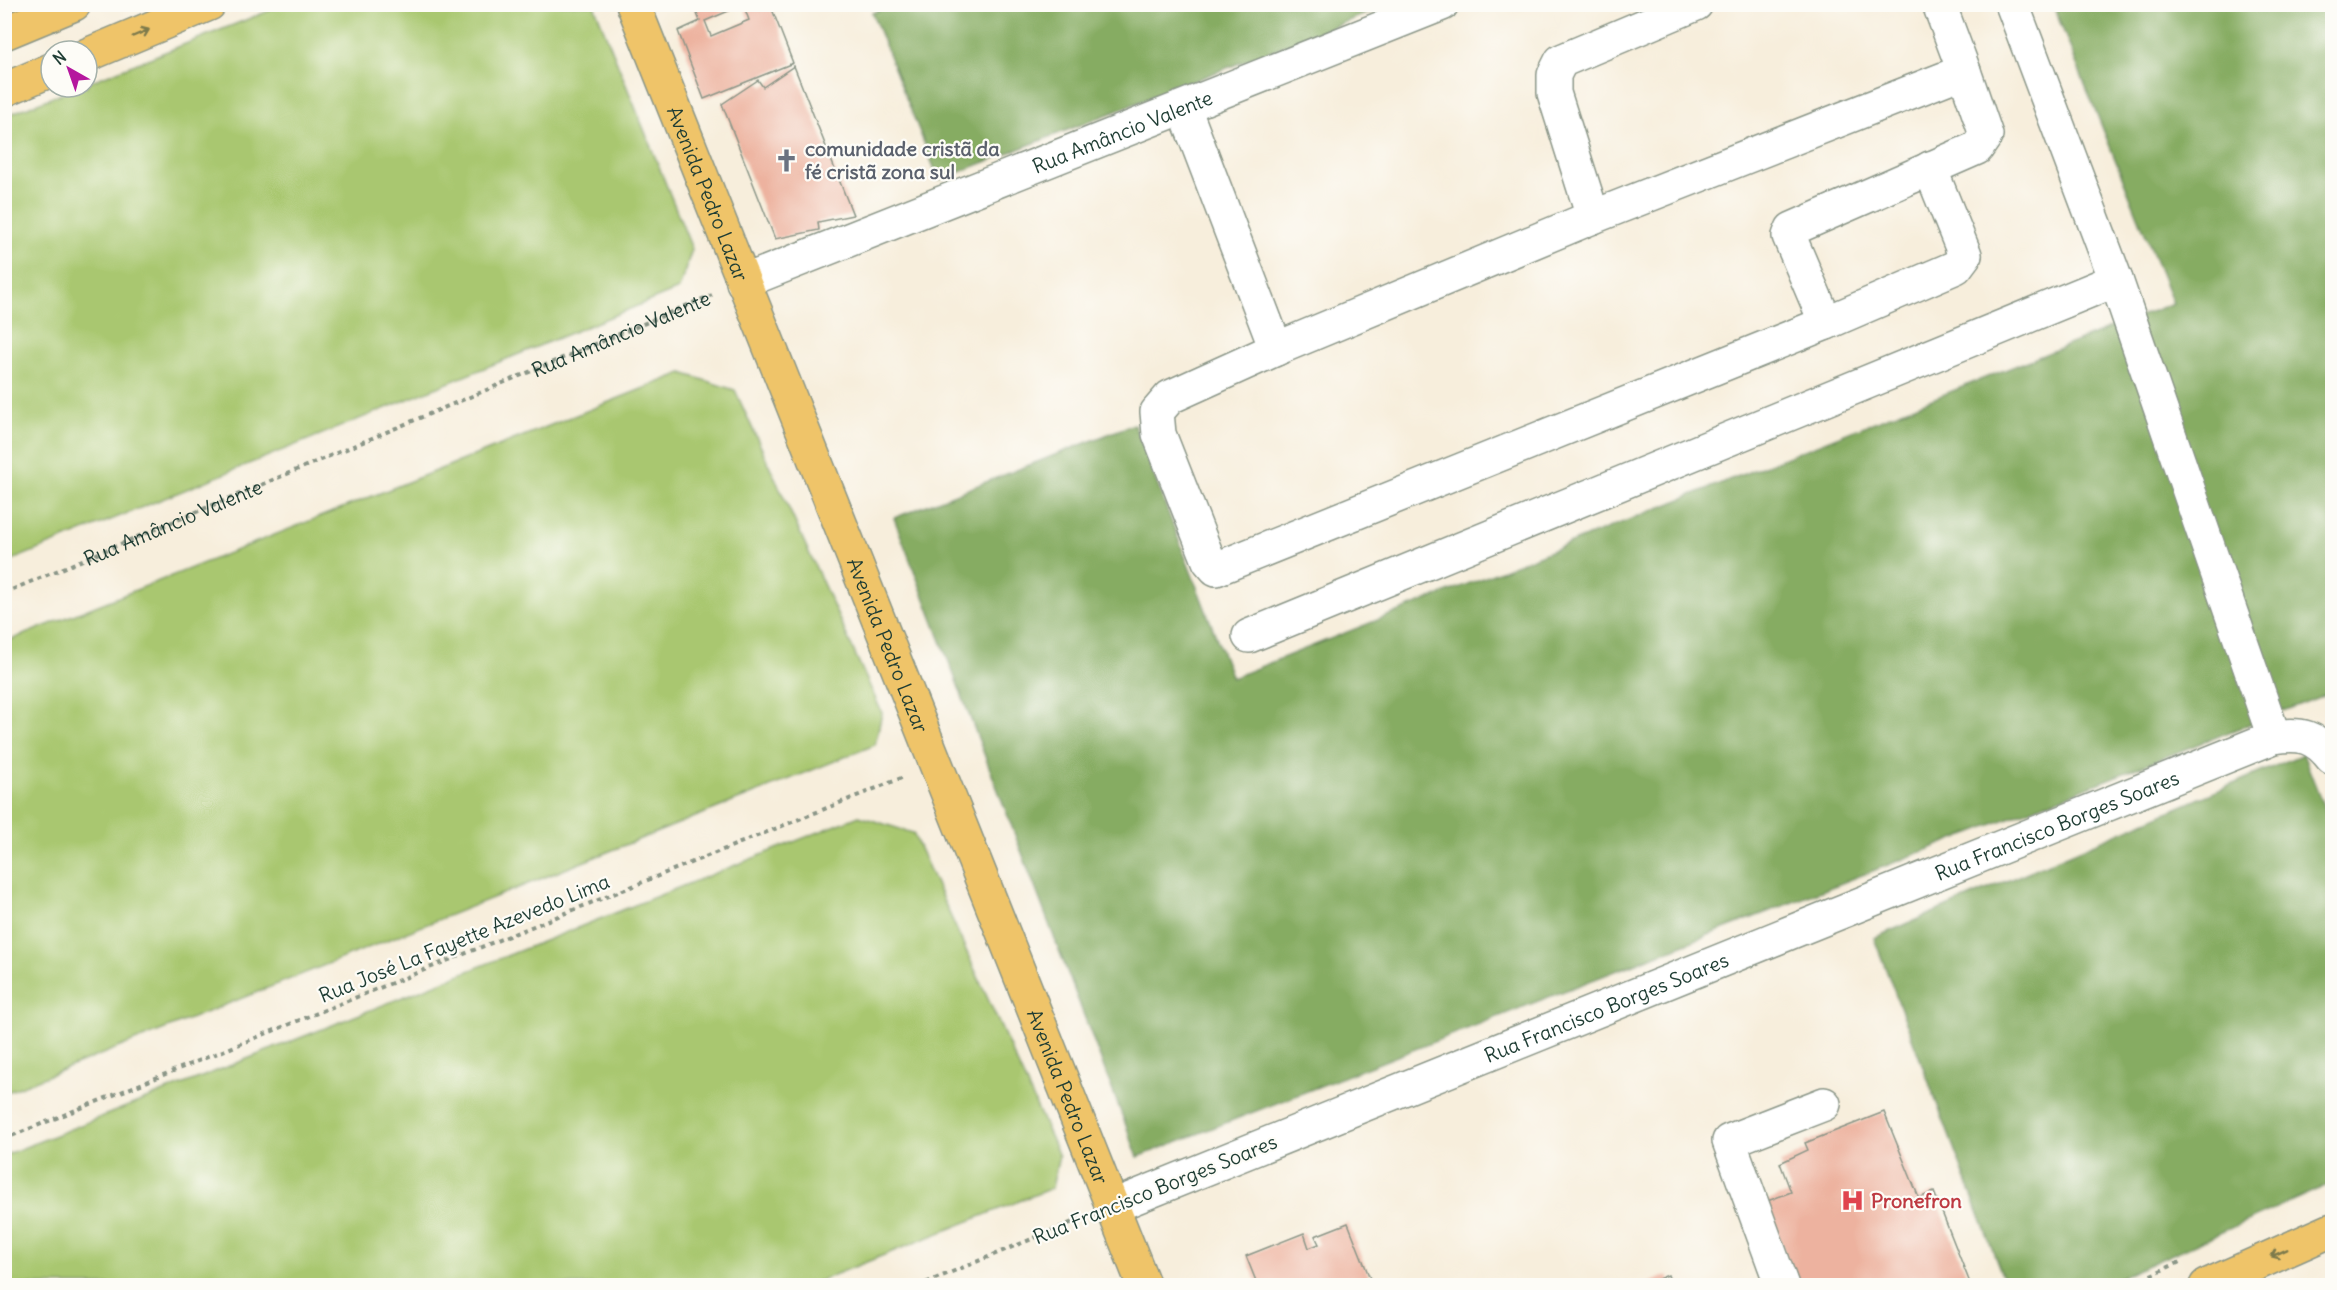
<svg xmlns="http://www.w3.org/2000/svg" width="2337" height="1290" font-family="Delius,sans-serif">
<style>
.green{fill:#a9c76f;stroke:#648252;stroke-width:1.5}
.forest{fill:#86ac62;stroke:#52744b;stroke-width:1.5}
.building{fill:#edb29f}
.lines{fill:none;stroke-linecap:round;stroke-linejoin:round}
.minor-casing{stroke:#8b9688;stroke-width:36}
.major-casing{stroke:#8b9688;stroke-width:36}
.path{stroke:#8b9688;stroke-width:4;stroke-dasharray:4.5 4.5;stroke-linecap:butt}
.minor{stroke:#fff;stroke-width:33}
.major{stroke:#efc469;stroke-width:33}
.oneway{stroke:#7d7a4c}
.labels{text-anchor:middle;dominant-baseline:central;stroke-width:4.5;stroke-linejoin:round;paint-order:stroke}
.street-label{font-size:20px;fill:#1f3d34;stroke:#fdfcf7}
.worship-label{font-size:20px;font-weight:bold;fill:#5b616d;stroke:#fdfcf7;text-anchor:start}
.health-label{font-size:20px;font-weight:bold;fill:#be3a42;stroke:#fdfcf7;text-anchor:start}
</style>
<rect width="100%" height="100%" fill="#fdfcf7"/>
<filter id="ink" filterUnits="userSpaceOnUse"><feTurbulence type="fractalNoise" baseFrequency=".0167" numOctaves="2"/><feDisplacementMap in="SourceGraphic" scale="12" xChannelSelector="R" yChannelSelector="G"/><feConvolveMatrix kernelMatrix="1 2 1 2 8 2 1 2 1" color-interpolation-filters="sRGB"/></filter>
<filter id="wash" filterUnits="userSpaceOnUse"><feTurbulence type="fractalNoise" baseFrequency=".008" numOctaves="4" result="noise"/><feDisplacementMap in="SourceGraphic" scale="24" xChannelSelector="R" yChannelSelector="G"/><feGaussianBlur stdDeviation="1.35" result="paint"/><feColorMatrix in="noise" values="0 0 0 0 0 0 0 0 0 0 0 0 0 0 0 0 0 1.4 0 .05"/><feComposite in="paint" operator="in"/></filter>
<g filter="url(#wash)">
<rect width="100%" height="100%" fill="#f7eedc"/>
<path class="green" d="M 286,4 L 594,5 L 692,249 L 679,289 L 5,563 L 5,116 L 78,87 L 87,87 L 87,83 Z
M 682,373 L 735,390 L 882,713 L 875,745 L 5,1093 L 5,642 Z
M 859,816 L 913,833 L 1059,1156 L 1052,1188 L 809,1285 L 5,1285 L 5,1155 Z"/>
<path class="forest" d="M 892,4 L 1389,4 L 1389,5 L 939,180 L 872,13 Z
M 2053,5 L 2332,5 L 2332,692 L 1138,1157 L 894,518 L 1134,424 L 1232,678 L 2173,303 Z
M 2303,754 L 2332,828 L 2332,1183 L 2103,1285 L 2006,1285 L 1874,938 Z"/>
<g id="blocks">
<path class="building" d="M 693,4 L 730,4 L 731,10 L 705,21 L 711,36 L 749,20 L 743,4 L 770,4 L 793,63 L 704,99 L 678,31 L 700,21 Z
M 794,66 L 853,215 L 818,222 L 819,230 L 775,239 L 722,104 L 758,80 L 763,87 Z
M 1884,1112 L 1919,1198 L 1934,1192 L 1970,1283 L 1797,1286 L 1765,1202 L 1791,1192 L 1780,1163 L 1808,1150 L 1805,1143 Z
M 1348,1223 L 1373,1286 L 1258,1286 L 1246,1256 L 1304,1233 L 1309,1248 L 1319,1244 L 1315,1236 Z
M 1668,1275 L 1672,1286 L 1643,1286 L 1663,1277 Z"/>
</g>
</g>
<g filter="url(#ink)">
<use href="#blocks" fill-opacity="0" stroke="#8b9688" stroke-width="1.5"/>
<g class="lines">
<defs>
<g id="minor">
<path d="M 1939,4 L 1964,71"/>
<path d="M 2012,4 L 2116,280 L 2274,737"/>
<path d="M 1184,108 L 1276,349 L 1593,217 L 1964,71 L 1986,135 L 1977,148 L 1792,229 L 1789,236 L 1826,323"/>
<path d="M 1593,217 L 1554,93 L 1554,75 L 1561,61 L 1696,4"/>
<path id="s2" d="M 743,282 L 1442,4"/>
<path d="M 1276,349 L 1170,397 L 1157,412 L 1159,434 L 1209,561 L 1216,569 L 1826,323 L 1956,267 L 1965,255 L 1930,168"/>
<path d="M 1249,636 L 2116,280"/>
<path id="s3" d="M 1111,1207 L 2274,737 C 2301,733 2315,736 2332,758"/>
<path d="M 1782,1286 L 1729,1141 L 1824,1104"/>
</g>
<g id="major">
<path id="s4" d="M 633,4 L 1144,1286"/>
<path d="M 4,33 L 74,4"/>
<path d="M 87,55 L 209,4"/>
<path d="M 4,90 L 51,70"/>
<path d="M 2206,1286 L 2332,1230"/>
</g>
</defs>
<use href="#minor" class="minor-casing"/>
<use href="#major" class="major-casing"/>
<g class="path">
<path id="s1" d="M 4,593 L 712,295"/>
<path d="M 4,1139 L 904,777"/>
<path d="M 918,1286 L 1080,1219"/>
<path d="M 2126,1286 L 2180,1262"/>
</g>
<use href="#minor" class="minor"/>
<use href="#major" class="major"/>
</g>
<defs><path id="oneway-shaft" d="M-6 0H5M1.5-3L5.5 0L1.5 3" fill="none" stroke-width="1.6" stroke-linecap="round" stroke-linejoin="round" transform="scale(1.5)"/></defs>
<g class="oneway">
<use href="#oneway-shaft" transform="translate(141 33) rotate(-23)"/>
<use href="#oneway-shaft" transform="translate(2279 1253) rotate(156)"/>
</g>
</g>
<defs>
<symbol id="church-bare" viewBox="-9 -9 18 18"><path d="M-1.2-6h2.4v3.5h3.3v2.4h-3.3V6h-2.4V-.1h-3.3v-2.4h3.3Z" fill="#6b7280" stroke="#fdfcf7" stroke-width="2.5" paint-order="stroke"/></symbol>
<symbol id="hospital-bare" viewBox="-9 -9 18 18"><path d="M-5-5h3v3.5h4V-5h3V5h-3V1.5h-4V5h-3Z" fill="#e0444e" stroke="#fdfcf7" stroke-width="2.5" paint-order="stroke"/></symbol>
</defs>
<g fill-rule="evenodd">
<use href="#church-bare" x="770" y="144" width="33" height="33"/>
<use href="#hospital-bare" x="1836" y="1184" width="33" height="33"/>
</g>
<g class="labels">
<g class="street-label">
<text stroke="none"><textPath href="#s2" startOffset="408">Rua Amâncio Valente</textPath></text>
<text stroke="none"><textPath href="#s4" startOffset="204">Avenida Pedro Lazar</textPath></text>
<text stroke="none"><textPath href="#s1" startOffset="669">Rua Amâncio Valente</textPath></text>
<text stroke="none"><textPath href="#s1" startOffset="183">Rua Amâncio Valente</textPath></text>
<text stroke="none"><textPath href="#s4" startOffset="690">Avenida Pedro Lazar</textPath></text>
<text stroke="none"><textPath href="#s3" startOffset="1020">Rua Francisco Borges Soares</textPath></text>
<text transform="translate(464 938) rotate(-22)">Rua José La Fayette Azevedo Lima</text>
<text stroke="none"><textPath href="#s3" startOffset="534">Rua Francisco Borges Soares</textPath></text>
<text stroke="none"><textPath href="#s4" startOffset="1176">Avenida Pedro Lazar</textPath></text>
<text transform="translate(1155 1189) rotate(-22)">Rua Francisco Borges Soares</text>
</g>
<g class="worship-label">
<text x="805" y="148">comunidade cristã da<tspan x="805" dy="23">fé cristã zona sul</tspan></text>
</g>
<g class="health-label">
<text x="1871" y="1200">Pronefron</text>
</g>
</g>
<rect width="2337" height="1290" fill="none" stroke="#fdfcf7" stroke-width="24"/>
<g transform="translate(69 69) rotate(320)"><circle r="28" fill="#fdfcf7" stroke="#a4b0a9" stroke-width="1.5"/>
<path d="M0-4.5L10 22L0 15L-10 22Z" fill="#b5179e"/>
<text y="-9" font-size="16" font-weight="bold" text-anchor="middle" fill="#1f3d34">N</text>
</g>
</svg>
